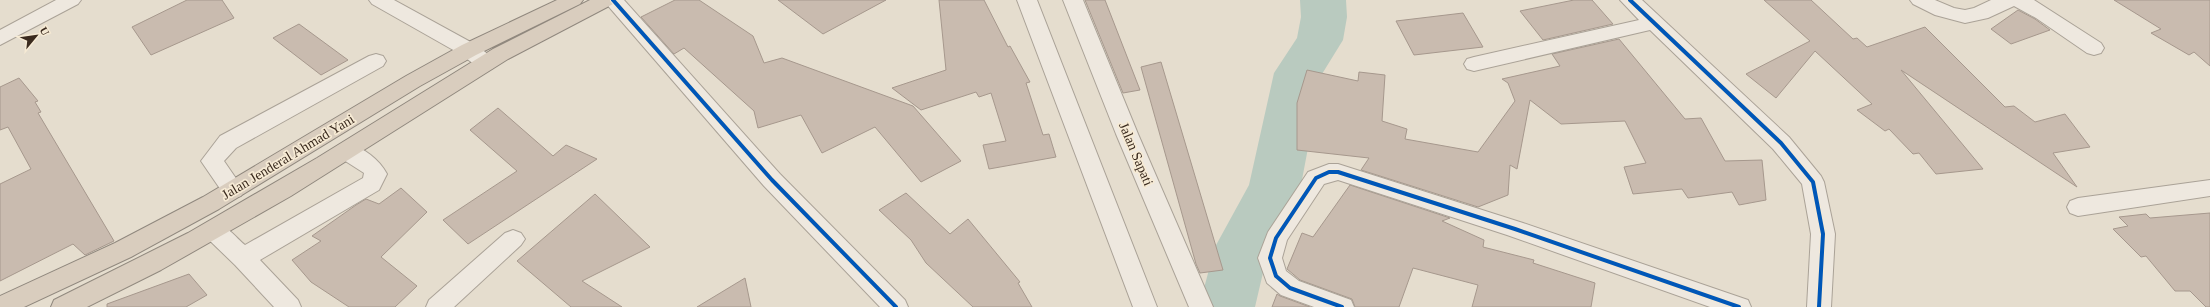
<svg xmlns="http://www.w3.org/2000/svg" width="2210" height="307" font-family="'Times New Roman',serif">
<style>
.lines{fill:none;stroke-linecap:round;stroke-linejoin:round}
.river{fill:#b9cabf;fill-rule:evenodd}
.building{fill:#c9bbaf;stroke:#a6988d}
.minor-casing{stroke:#aaa297;stroke-width:2}
.highway-casing{stroke:#90887e;stroke-width:2}
.minor{fill:#eee8df;fill-rule:evenodd}
.highway{fill:#d9cdbe;fill-rule:evenodd}
.cycleway-casing{stroke:#f6ead4;stroke-width:6}
.cycleway{stroke:#0057b8;stroke-width:4}
.labels{text-anchor:middle;dominant-baseline:central;stroke-width:3.5;stroke-linejoin:round;paint-order:stroke}
.street-label{font-size:14px;fill:#3a2a1e;stroke:#f6ead4}
</style>
<rect width="100%" height="100%" fill="#e5ddce"/>
<g class="lines">
<path class="river" d="M 1300,0 L 1346,0 L 1347,17 L 1343,40 L 1322,74 L 1301,185 L 1269,247 L 1255,307 L 1199,307 L 1215,247 L 1249,185 L 1274,73 L 1297,38 L 1301,17 Z"/>
</g>
<path class="building" d="M 187,0 L 222,0 L 234,18 L 151,55 L 132,27 Z
M 675,0 L 699,0 L 753,36 L 764,63 L 782,58 L 913,106 L 961,161 L 921,182 L 875,127 L 822,153 L 801,115 L 758,128 L 754,111 L 684,48 L 674,54 L 641,17 Z
M 778,0 L 886,0 L 823,34 Z
M 939,0 L 984,0 L 1008,47 L 1010,46 L 1030,82 L 1026,83 L 1043,135 L 1049,134 L 1056,157 L 989,169 L 983,145 L 1006,141 L 991,93 L 979,97 L 976,92 L 921,110 L 892,88 L 946,70 Z
M 1085,0 L 1105,0 L 1140,90 L 1123,93 Z
M 1574,0 L 1592,0 L 1613,24 L 1543,40 L 1520,11 Z
M 1764,0 L 1811,0 L 1853,39 L 1857,38 L 1867,47 L 1925,27 L 2005,107 L 2014,106 L 2035,122 L 2065,114 L 2090,147 L 2053,153 L 2077,187 L 1901,70 L 1983,169 L 1936,174 L 1919,153 L 1913,154 L 1889,129 L 1885,131 L 1857,110 L 1872,104 L 1815,51 L 1776,98 L 1746,74 L 1810,41 Z
M 2114,0 L 2210,0 L 2210,66 L 2194,52 L 2189,55 L 2151,33 L 2161,29 Z
M 2018,10 L 2035,19 L 2050,30 L 2011,44 L 1991,29 Z
M 1463,13 L 1483,47 L 1414,55 L 1396,21 Z
M 299,24 L 348,60 L 321,75 L 273,38 Z
M 1619,39 L 1685,119 L 1701,118 L 1725,161 L 1762,160 L 1766,200 L 1739,205 L 1732,192 L 1688,198 L 1682,189 L 1633,194 L 1624,167 L 1646,163 L 1625,121 L 1561,124 L 1530,100 L 1517,169 L 1510,165 L 1508,195 L 1478,207 L 1361,170 L 1369,158 L 1297,150 L 1297,103 L 1307,70 L 1358,81 L 1359,72 L 1385,75 L 1382,121 L 1407,129 L 1405,139 L 1478,152 L 1515,101 L 1508,83 L 1502,79 L 1560,66 L 1552,54 Z
M 1161,62 L 1223,270 L 1200,273 L 1196,264 L 1141,67 Z
M 19,78 L 38,101 L 35,102 L 41,112 L 38,113 L 114,241 L 85,255 L 73,244 L 0,281 L 0,184 L 31,169 L 8,127 L 0,130 L 0,87 Z
M 498,108 L 553,156 L 566,145 L 597,159 L 468,244 L 443,220 L 517,171 L 470,130 Z
M 1350,185 L 1450,218 L 1442,221 L 1484,240 L 1483,247 L 1534,260 L 1533,263 L 1595,283 L 1591,307 L 1472,307 L 1478,285 L 1413,268 L 1399,307 L 1355,307 L 1352,299 L 1300,280 L 1287,269 L 1302,233 L 1313,237 Z
M 401,188 L 427,212 L 381,257 L 417,286 L 395,307 L 349,307 L 311,282 L 292,260 L 321,241 L 312,236 L 356,205 L 366,199 L 379,204 Z
M 906,193 L 950,234 L 968,219 L 1020,282 L 1018,283 L 1032,307 L 973,307 L 926,263 L 911,240 L 879,210 Z
M 595,194 L 650,247 L 582,281 L 622,307 L 571,307 L 517,261 Z
M 2210,213 L 2210,307 L 2206,307 L 2190,291 L 2175,291 L 2146,256 L 2141,257 L 2113,229 L 2128,226 L 2119,217 L 2146,214 L 2150,218 Z
M 189,274 L 207,295 L 186,307 L 107,307 L 107,304 Z
M 745,278 L 751,307 L 697,307 Z
M 1277,294 L 1280,296 L 1310,307 L 1272,307 Z"/>
<g class="lines">
<defs>
<path id="minor" d="M 56,0 L 81,0 L 78,4 L 0,45 L 0,30 Z
M 369,0 L 394,0 L 476,45 L 493,58 L 496,63 L 493,68 L 486,70 L 479,68 L 462,55 L 372,4 Z
M 603,0 L 624,0 L 780,174 L 905,300 L 908,307 L 880,307 L 764,186 Z
M 1017,0 L 1037,0 L 1157,307 L 1133,307 Z
M 1063,0 L 1083,0 L 1138,134 L 1213,307 L 1189,307 L 1116,134 Z
M 1620,0 L 1642,0 L 1789,137 L 1821,176 L 1824,182 L 1835,234 L 1831,307 L 1807,307 L 1811,234 L 1802,184 L 1773,149 L 1650,30 L 1474,71 L 1467,69 L 1464,64 L 1467,59 L 1474,57 L 1639,20 Z
M 1910,0 L 1935,0 L 1954,8 L 1965,10 L 1974,8 L 1991,0 L 2034,0 L 2101,43 L 2104,48 L 2101,53 L 2094,55 L 2087,53 L 2036,18 L 2014,6 L 1988,18 L 1965,23 L 1935,15 L 1913,4 Z
M 376,54 L 383,56 L 386,61 L 383,66 L 236,148 L 224,161 L 244,190 L 241,196 L 233,198 L 225,196 L 201,161 L 220,136 L 369,56 Z
M 347,143 C 364,148 379,159 387,174 L 379,190 L 260,260 L 298,300 L 301,307 L 274,307 L 235,265 L 206,237 L 202,231 L 206,225 C 223,219 233,235 245,245 L 363,178 L 364,173 L 339,157 L 336,151 L 339,145 Z
M 1329,164 L 1338,164 L 1523,223 L 1748,300 L 1751,307 L 1710,307 L 1507,235 L 1338,180 L 1324,184 L 1287,240 L 1282,258 L 1286,271 L 1299,281 L 1351,300 L 1354,307 L 1314,307 L 1281,295 L 1267,283 L 1258,258 L 1268,232 L 1308,172 Z
M 2210,180 L 2210,196 L 2078,216 L 2070,213 L 2067,207 L 2070,201 L 2078,198 Z
M 513,230 L 521,233 L 525,239 L 521,245 L 454,307 L 426,307 L 429,300 L 505,233 Z"/>
<path id="highway" d="M 557,0 L 583,0 L 580,4 L 476,55 L 420,86 L 219,209 L 131,257 L 24,307 L 0,307 L 0,296 L 115,243 L 203,197 L 406,76 L 462,45 Z
M 590,0 L 616,0 L 613,4 L 508,59 L 291,196 L 161,270 L 87,307 L 51,307 L 54,300 L 188,233 L 317,158 L 493,49 Z"/>
</defs>
<use href="#minor" class="minor-casing"/>
<use href="#highway" class="highway-casing"/>
<use href="#minor" class="minor"/>
<use href="#highway" class="highway"/>
<defs>
<path id="cycleway" d="M 613,0 L 772,180 L 896,307
M 1630,0 L 1781,143 L 1813,182 L 1823,234 L 1819,307
M 1342,307 L 1290,288 L 1276,276 L 1270,258 L 1276,238 L 1316,178 L 1329,172 L 1338,172 L 1515,229 L 1739,307"/>
</defs>
<use href="#cycleway" class="cycleway-casing"/>
<use href="#cycleway" class="cycleway"/>
</g>
<g class="labels">
<g class="street-label">
<text transform="translate(1136 154) rotate(67)">Jalan Sapati</text>
<text transform="translate(288 157) rotate(-31)">Jalan Jenderal Ahmad Yani</text>
</g>
</g>
<g transform="translate(36 36) rotate(61)" stroke="#f6ead4" stroke-width="3" paint-order="stroke">
<path d="M0-3L7 15L0 10L-7 15Z" fill="#3a2a1e"/>
<text y="-6" font-size="11" font-weight="bold" text-anchor="middle" fill="#3a2a1e">U</text>
</g>
</svg>
